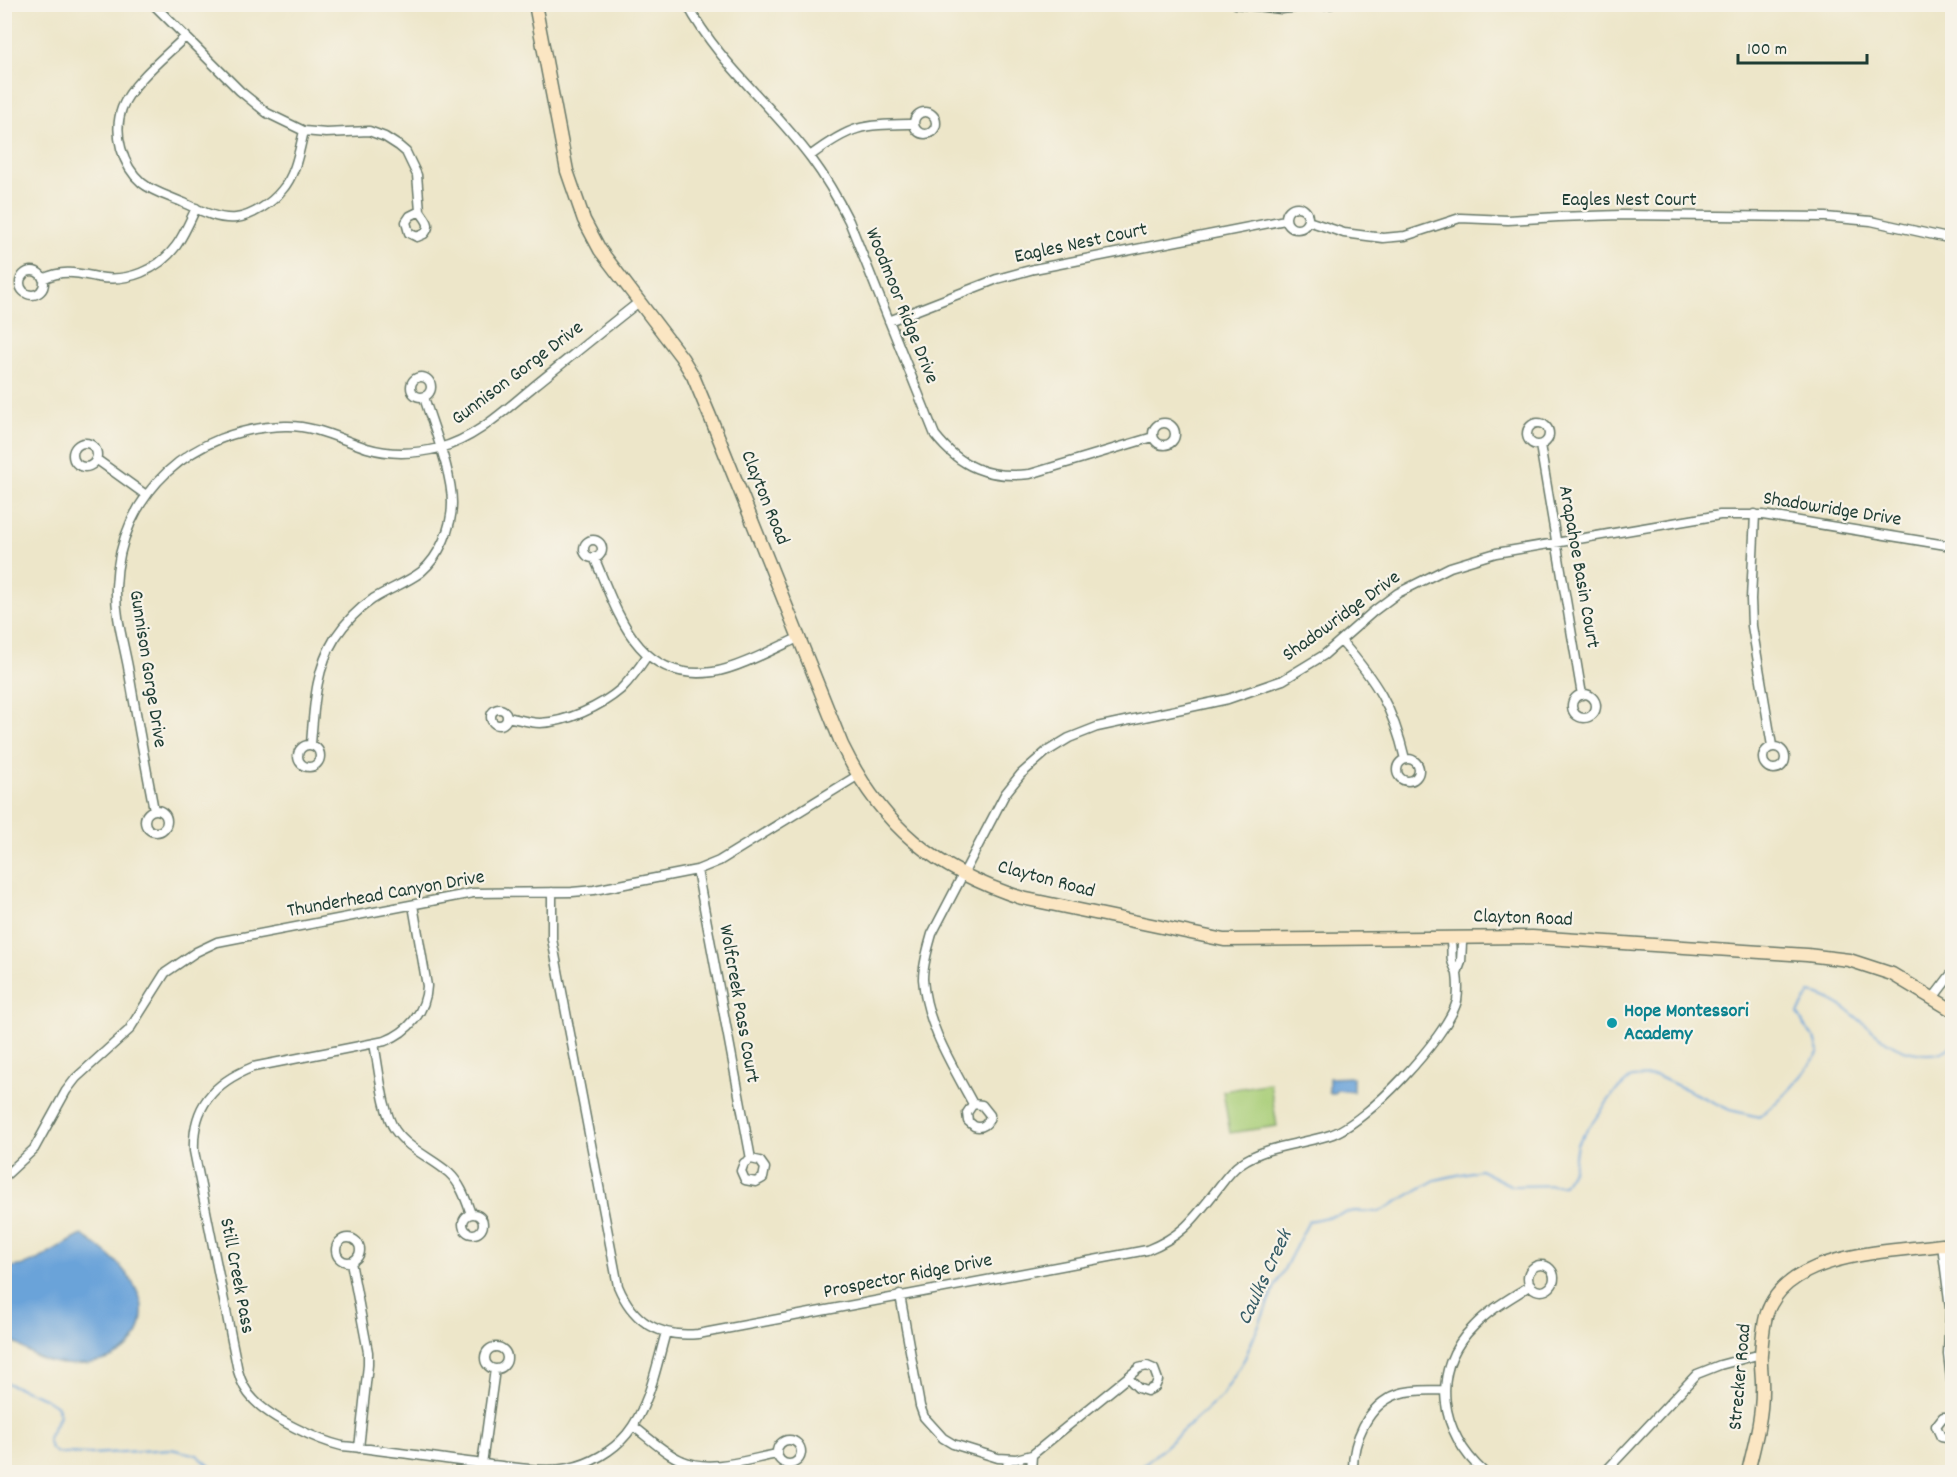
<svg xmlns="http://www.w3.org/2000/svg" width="1957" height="1477" font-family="Dekko,sans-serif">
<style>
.green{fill:#a9ce78;stroke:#648656;stroke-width:1.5}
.water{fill:#6aa3d9;stroke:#447086;stroke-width:1.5}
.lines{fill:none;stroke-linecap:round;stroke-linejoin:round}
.stream{stroke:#6aa3d9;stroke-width:2}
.street-casing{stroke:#677868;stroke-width:11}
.secondary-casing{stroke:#677868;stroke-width:15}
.street{stroke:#fff;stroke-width:8}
.secondary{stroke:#fbe6c3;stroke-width:12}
.culture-dot{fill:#0f9aa8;stroke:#f7f3e8;stroke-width:2}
.labels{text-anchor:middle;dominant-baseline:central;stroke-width:4.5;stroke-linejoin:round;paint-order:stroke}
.street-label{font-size:20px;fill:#1f3d34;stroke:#f7f3e8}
.culture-label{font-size:20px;font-weight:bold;fill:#0d838f;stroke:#f7f3e8;text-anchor:start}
.water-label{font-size:21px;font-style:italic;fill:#365c66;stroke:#f7f3e8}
</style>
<rect width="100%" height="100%" fill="#f7f3e8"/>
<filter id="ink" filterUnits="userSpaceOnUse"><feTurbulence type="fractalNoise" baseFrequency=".0167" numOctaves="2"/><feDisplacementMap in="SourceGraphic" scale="12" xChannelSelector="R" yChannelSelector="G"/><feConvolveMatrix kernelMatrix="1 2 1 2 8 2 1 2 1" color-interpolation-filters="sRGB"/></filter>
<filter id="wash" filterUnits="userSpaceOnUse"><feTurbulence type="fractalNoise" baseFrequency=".008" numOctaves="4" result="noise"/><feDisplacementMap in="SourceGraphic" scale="24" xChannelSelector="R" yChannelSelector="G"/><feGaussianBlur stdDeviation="1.35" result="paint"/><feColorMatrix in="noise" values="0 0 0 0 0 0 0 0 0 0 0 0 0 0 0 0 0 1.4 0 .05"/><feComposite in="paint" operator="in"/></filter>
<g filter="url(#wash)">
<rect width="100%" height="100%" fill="#ede6c9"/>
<path class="green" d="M 1270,1083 L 1277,1126 L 1230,1133 L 1223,1091 Z"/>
<path class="water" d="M 1353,1077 L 1353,1092 L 1337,1090 L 1334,1093 L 1329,1093 L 1329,1078 Z
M 82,1235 C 107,1252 129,1269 140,1298 C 144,1308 142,1320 139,1330 C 127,1365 75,1370 44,1360 C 30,1355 16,1343 5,1335 L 5,1267 C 33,1269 57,1247 82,1235 Z"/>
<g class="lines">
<path class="stream" d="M 4,1382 L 45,1398 L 57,1406 L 60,1415 L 48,1438 L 51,1449 L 57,1453 L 91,1454 L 171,1449 L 197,1455 L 217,1472
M 1136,1472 L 1222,1396 L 1245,1358 L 1274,1289 L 1309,1221 L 1354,1211 L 1379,1212 L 1435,1180 L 1480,1170 L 1512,1186 L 1564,1185 L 1573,1169 L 1577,1144 L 1614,1093 L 1632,1077 L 1657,1076 L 1730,1110 L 1759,1117 C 1785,1097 1801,1078 1819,1052 L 1815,1038 L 1804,1026 L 1798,1013 L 1810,993 C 1842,998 1862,1025 1888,1042 C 1905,1053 1937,1061 1952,1045"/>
</g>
</g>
<g filter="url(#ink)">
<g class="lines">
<defs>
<path id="street" d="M 153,4 L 240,91 L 267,113 L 304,131 L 326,133 L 369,131 L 385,137 L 399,146 L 406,152 L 417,175 L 420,211
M 687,4 C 718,63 772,105 811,158 C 826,178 838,199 849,221 L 935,435 C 960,467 989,479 1030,474 L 1153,437
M 1236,4 L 1281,9 L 1332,4
M 186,36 C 166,56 132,82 122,108 C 113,133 122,166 142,183 C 153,192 171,197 184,203 C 199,210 218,220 236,218 C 252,216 272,203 282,190 C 296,174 299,151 304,131
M914 123a11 11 0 1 1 22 0a11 11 0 1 1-22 0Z
M 810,156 C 853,124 862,125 914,124
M1286 218a11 11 0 1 1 22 0a11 11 0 1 1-22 0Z
M 420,211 C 425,220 433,224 424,234 L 417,237 L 409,233 L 406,222 L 410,216 Z
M 1308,221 L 1344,233 L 1383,238 L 1405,236 L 1460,218 L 1508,220 L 1558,217 L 1621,215 L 1825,217 L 1871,221 L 1952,239
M20 283a12 12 0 1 1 24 0a12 12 0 1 1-24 0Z
M 43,279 C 62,269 77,273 97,277 C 127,283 158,270 176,246 C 184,235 190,221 196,208
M 889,321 L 997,279 L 1034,269 L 1285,220
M411 387a10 10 0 1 1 20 0a10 10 0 1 1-20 0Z
M1153 434a11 11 0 1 1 22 0a11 11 0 1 1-22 0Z
M1527 434a11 11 0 1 1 22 0a11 11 0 1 1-22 0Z
M73 455a12 12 0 1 1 24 0a12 12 0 1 1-24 0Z
M 1540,445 L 1582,695
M 96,459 L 146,495
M 1755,514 L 1751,599 L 1752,626 L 1772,746
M584 549a9 9 0 1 1 18 0a9 9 0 1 1-18 0Z
M 594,557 C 618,613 637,683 713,672 C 736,669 776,648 798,638
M 1341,641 C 1376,681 1393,707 1405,759
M1572 706a12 12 0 1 1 24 0a12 12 0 1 1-24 0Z
M491 717a8 8 0 1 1 16 0a8 8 0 1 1-16 0Z
M 507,717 C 518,719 529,723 540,723 C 567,722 600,707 621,689 C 631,679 639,668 647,656
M 311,744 C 314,708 315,670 335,638 C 345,623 358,609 373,599 C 389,589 406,583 421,572 C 440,556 452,527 452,503 C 452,472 433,427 424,397
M298 756a11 11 0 1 1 22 0a11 11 0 1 1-22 0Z
M1763 758a11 11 0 1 1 22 0a11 11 0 1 1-22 0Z
M1397 770a11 11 0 1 1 22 0a11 11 0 1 1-22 0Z
M 154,810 C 145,762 136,715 128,667 C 123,641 115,614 116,587 C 119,493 193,428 285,426 C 314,425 340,439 367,448 C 390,455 415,454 439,448 C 475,439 505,410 533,387 C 568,359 603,330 639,302
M145 821a11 11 0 1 1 22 0a11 11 0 1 1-22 0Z
M 697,870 L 751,1159 L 744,1163 L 741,1171 L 745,1180 L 756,1182 L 763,1178 L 765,1168 L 760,1161 L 751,1159
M 552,892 L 552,939 L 618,1286 C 633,1322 659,1338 698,1334 L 1147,1250 C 1182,1236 1193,1220 1215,1192 C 1223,1182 1230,1171 1240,1164 C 1267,1145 1299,1145 1330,1135 C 1366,1124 1447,1037 1457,1001 C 1458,994 1458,981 1457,974 C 1456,969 1453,965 1452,961 C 1451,955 1452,948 1451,943 L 1457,937 L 1462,943 L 1461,962 L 1457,973
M 413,905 L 427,986 C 426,1012 408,1032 385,1041 L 253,1067 C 213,1083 192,1107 194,1151 L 238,1371 C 241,1382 246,1392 254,1400 C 272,1419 317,1440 342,1446 C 392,1451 442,1459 491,1465 C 517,1467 543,1473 569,1468 C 590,1464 613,1451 627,1434 C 650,1405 656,1367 666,1332
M 1933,998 L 1952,973
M 374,1044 C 379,1067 382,1111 395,1130 C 408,1149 432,1158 449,1173 C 461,1184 466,1200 471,1214
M 973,1104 C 952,1065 926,1024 923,979 C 923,964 928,948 932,934 L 1005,794 L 1021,774 L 1046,752 L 1069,738 L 1097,727 L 1228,699 L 1283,680 L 1324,655 L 1374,611 L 1398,593 L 1450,567 L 1496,553 L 1720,515 L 1763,515 L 1952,546
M 973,1104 L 982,1105 L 990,1115 C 989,1124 982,1129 974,1126 L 968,1121 L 967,1113 Z
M 4,1177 L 34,1149 L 66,1091 L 76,1078 L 129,1030 L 165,973 L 196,952 L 217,942 L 473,893 L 572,892 L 594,890 L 697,870 L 719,861 L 857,776
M463 1224a10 10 0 1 1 20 0a10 10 0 1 1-20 0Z
M336 1250a12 12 0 1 1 24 0a12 12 0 1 1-24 0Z
M 1942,1245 L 1950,1308 L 1948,1354 L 1952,1387
M 351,1262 L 368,1352 L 368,1365 L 359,1448
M1528 1278a13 13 0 1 1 26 0a13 13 0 1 1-26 0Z
M 900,1295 L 920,1406 L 924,1417 L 943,1438 L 953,1444 L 998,1458 L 1016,1459 L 1032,1455 L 1139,1368 L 1147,1366 L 1154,1369 L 1158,1380 L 1155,1387 L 1147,1391 L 1138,1388 L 1128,1378
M485 1358a11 11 0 1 1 22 0a11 11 0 1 1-22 0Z
M 1952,1417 L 1943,1417 L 1936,1426 L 1941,1437 L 1952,1439
M 633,1426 C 648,1437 665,1454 683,1461 C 711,1473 749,1459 777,1454
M777 1452a12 12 0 1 1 24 0a12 12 0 1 1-24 0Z
M 1007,1460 L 1009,1472
M 482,1464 L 495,1369
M 1031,1472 L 1032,1455
M 1353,1472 C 1352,1442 1367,1405 1398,1394 C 1412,1389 1430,1391 1445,1390
M 1484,1472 C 1440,1433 1429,1370 1474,1326 C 1490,1309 1511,1298 1531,1285
M 1605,1472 L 1697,1374 L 1720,1365 L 1761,1354"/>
<path id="secondary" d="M 535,4 L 567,171 L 584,220 L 600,250 L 682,358 L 693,376 L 714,426 L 842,745 C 882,827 935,870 1022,898 L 1224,940 L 1532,937 L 1807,955 L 1849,960 L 1892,974 L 1952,1010
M 1748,1472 C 1754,1446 1762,1419 1762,1391 C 1763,1379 1760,1366 1761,1354 C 1762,1342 1763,1325 1767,1313 C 1788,1252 1889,1252 1942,1245 L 1952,1246"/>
</defs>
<use href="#street" class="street-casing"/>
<use href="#secondary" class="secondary-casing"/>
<use href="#street" class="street"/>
<use href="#secondary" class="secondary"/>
</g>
</g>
<circle class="culture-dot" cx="1612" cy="1023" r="6"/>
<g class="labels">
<g class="street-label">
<text x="1629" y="201">Eagles Nest Court</text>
<text transform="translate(1081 244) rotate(-12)">Eagles Nest Court</text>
<text transform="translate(901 306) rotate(68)">Woodmoor Ridge Drive</text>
<text transform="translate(518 374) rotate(-37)">Gunnison Gorge Drive</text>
<text transform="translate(764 498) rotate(68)">Clayton Road</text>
<text transform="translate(1832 510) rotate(9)">Shadowridge Drive</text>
<text transform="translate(1578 567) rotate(80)">Arapahoe Basin Court</text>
<text transform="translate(1342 617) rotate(-36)">Shadowridge Drive</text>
<text transform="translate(147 669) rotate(81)">Gunnison Gorge Drive</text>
<text transform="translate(1046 880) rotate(15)">Clayton Road</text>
<text transform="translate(386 895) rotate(-10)">Thunderhead Canyon Drive</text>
<text transform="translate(1523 919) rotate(2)">Clayton Road</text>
<text transform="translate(738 1004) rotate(80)">Wolfcreek Pass Court</text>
<text transform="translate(236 1276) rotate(79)">Still Creek Pass</text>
<text transform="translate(908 1277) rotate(-11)">Prospector Ridge Drive</text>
<text transform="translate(1741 1377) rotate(-85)">Strecker Road</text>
</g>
<g class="culture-label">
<text x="1624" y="1012">Hope Montessori<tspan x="1624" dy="23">Academy</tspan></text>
</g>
<g class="water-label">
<text transform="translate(1266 1278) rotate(-65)">Caulks Creek</text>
</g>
</g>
<rect width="1957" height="1477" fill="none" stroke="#f7f3e8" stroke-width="24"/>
<path d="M1738 54v9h129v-9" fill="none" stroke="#1f3d34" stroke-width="3"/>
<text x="1747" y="54" font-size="18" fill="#1f3d34" stroke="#f7f3e8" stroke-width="4.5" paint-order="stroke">100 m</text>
</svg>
